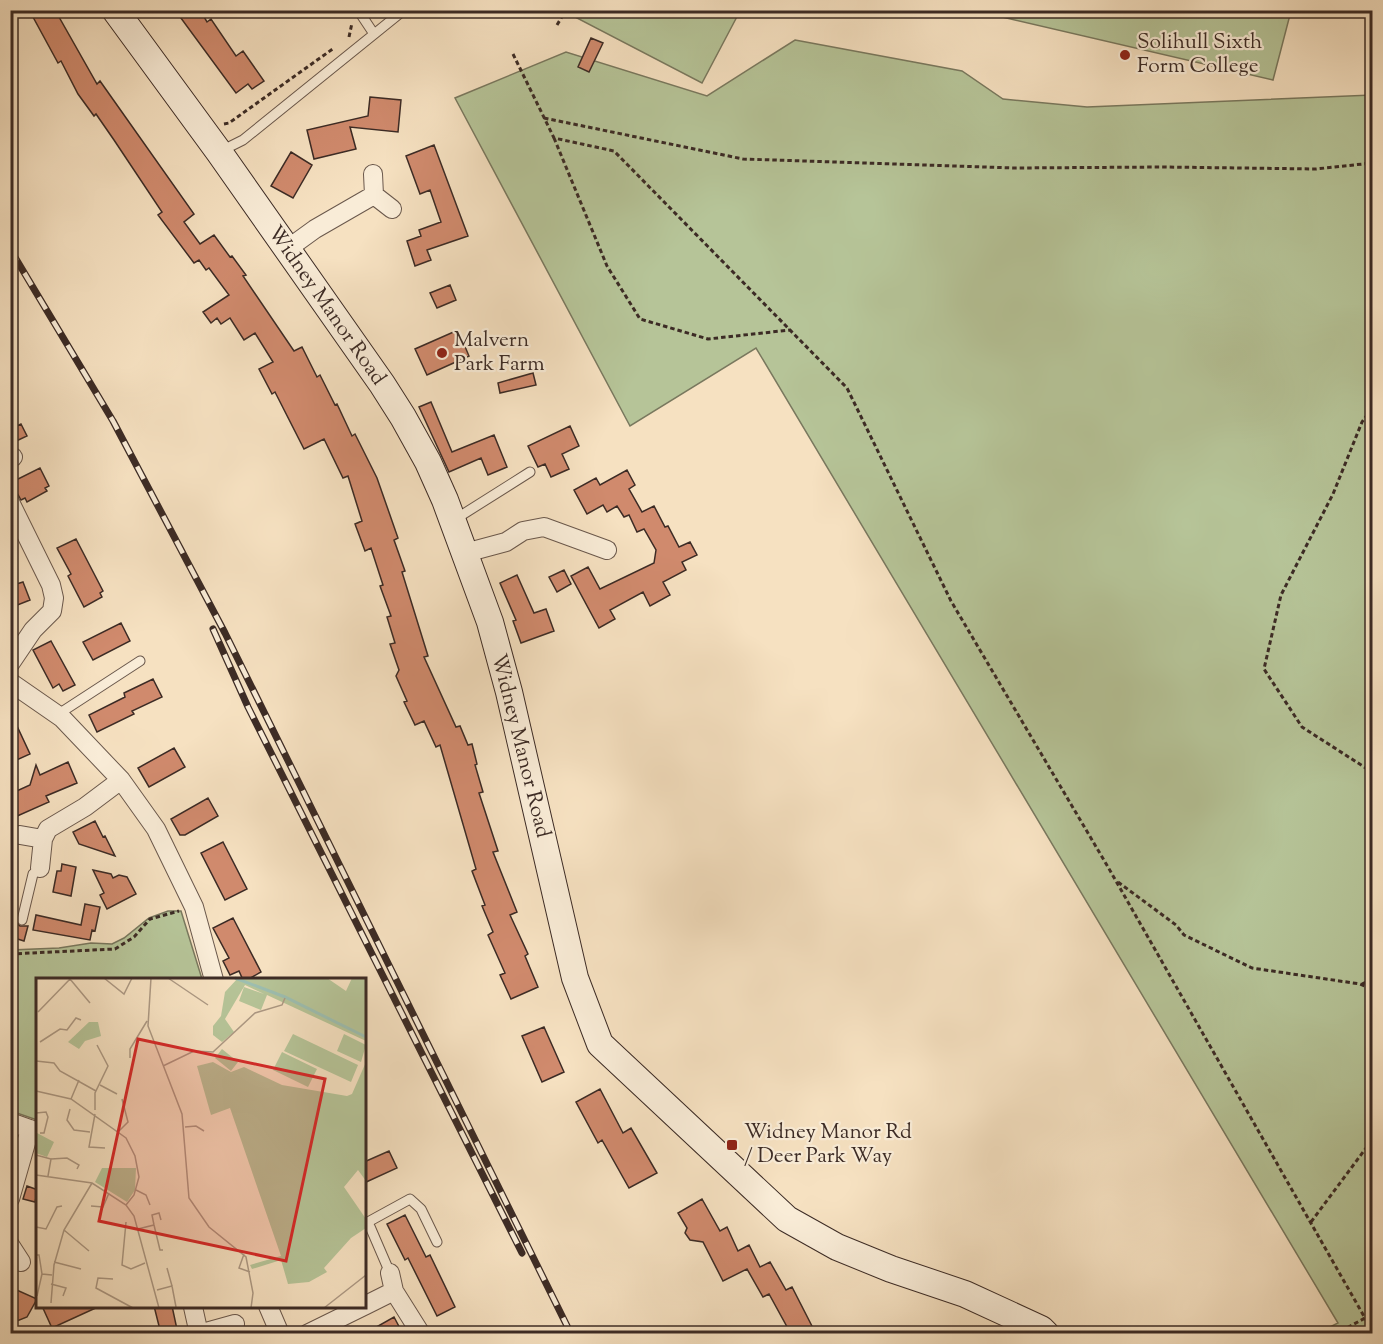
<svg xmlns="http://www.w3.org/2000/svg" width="1383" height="1344" font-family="'Sorts Mill Goudy',serif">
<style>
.green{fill:#b6c498;stroke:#79785e;stroke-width:1.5}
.building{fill:#d08a6d;stroke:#3c2b25;stroke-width:1.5}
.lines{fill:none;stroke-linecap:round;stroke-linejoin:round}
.lane-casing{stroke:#6a584c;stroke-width:11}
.street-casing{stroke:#6a584c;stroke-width:20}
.secondary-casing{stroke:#3c2b25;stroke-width:28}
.path{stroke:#3c2b25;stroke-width:3;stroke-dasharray:4.5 3;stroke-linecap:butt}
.lane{stroke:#f9ecd7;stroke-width:9}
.street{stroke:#f9ecd7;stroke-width:18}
.secondary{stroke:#f9ecd7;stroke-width:26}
.rail-casing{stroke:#3c2b25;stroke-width:7}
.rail{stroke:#f9ecd7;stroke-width:4.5;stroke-dasharray:14;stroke-linecap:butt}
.poi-dot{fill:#8f2418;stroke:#f9ecd7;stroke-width:2}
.labels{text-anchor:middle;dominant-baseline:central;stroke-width:4.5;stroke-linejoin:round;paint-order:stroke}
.poi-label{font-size:21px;fill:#3c2b25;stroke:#f9ecd7;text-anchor:start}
.street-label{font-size:21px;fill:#3c2b25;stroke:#f9ecd7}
.inset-river{fill:none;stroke:#9dbeb0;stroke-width:3}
.inset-road{fill:none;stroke:#ac9883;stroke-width:1.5}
.view{fill:#d62828;fill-opacity:0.15;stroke:#d62828;stroke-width:3}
.inset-edge{fill:none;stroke:#3c2b25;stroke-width:3}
</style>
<rect width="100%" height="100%" fill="#f6e1c1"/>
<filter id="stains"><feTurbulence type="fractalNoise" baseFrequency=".00333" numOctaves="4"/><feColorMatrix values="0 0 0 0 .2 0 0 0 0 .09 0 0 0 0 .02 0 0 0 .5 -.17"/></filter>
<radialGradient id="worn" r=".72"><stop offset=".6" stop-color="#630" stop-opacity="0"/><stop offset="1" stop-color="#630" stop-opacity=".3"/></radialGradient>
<path class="green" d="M 1004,10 L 1291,10 L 1291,11 L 1273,80 L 1002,17 Z
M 576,11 L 739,10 L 740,11 L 702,83 L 573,16 Z
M 795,40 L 962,71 L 1003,99 L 1087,107 L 1372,95 L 1372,1333 L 1318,1333 L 1338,1323 L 756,348 L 630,426 L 455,98 L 566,52 L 707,96 Z
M 168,911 L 181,911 L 202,979 L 38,980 L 37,1120 L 11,1111 L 11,950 L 59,948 L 91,943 L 112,944 L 124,938 L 149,918 Z"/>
<path class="building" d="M 44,10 L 55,10 L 97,84 L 100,81 L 194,214 L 184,222 L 200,244 L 214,235 L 230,257 L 232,256 L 246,275 L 243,276 L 294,351 L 302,347 L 317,377 L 320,375 L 335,405 L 337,404 L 352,436 L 355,434 L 377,478 L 398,538 L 394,540 L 405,571 L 402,572 L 428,656 L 424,657 L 456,727 L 460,726 L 468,745 L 472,744 L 477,764 L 475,765 L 483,792 L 479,793 L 498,851 L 493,852 L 517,912 L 510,915 L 528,954 L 525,956 L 538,987 L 511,999 L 500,975 L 505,973 L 488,935 L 493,932 L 482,906 L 485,905 L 472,871 L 476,869 L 440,745 L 436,747 L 424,721 L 415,725 L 404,702 L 407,701 L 396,676 L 399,670 L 390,644 L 395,643 L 387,617 L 391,616 L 380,586 L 383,585 L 371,548 L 365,551 L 355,524 L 362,521 L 348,476 L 343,478 L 324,439 L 304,449 L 275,392 L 272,394 L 259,369 L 273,362 L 255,333 L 244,340 L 230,318 L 221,324 L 217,318 L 211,323 L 203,312 L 229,295 L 209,268 L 206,270 L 199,260 L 194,263 L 158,215 L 162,212 L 114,140 L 96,114 L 94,116 L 78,94 L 61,61 L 58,63 L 33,17 Z
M 175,10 L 200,10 L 207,22 L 211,19 L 236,56 L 243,51 L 264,81 L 252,89 L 248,84 L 236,93 Z
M 591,38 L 603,43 L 589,72 L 578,67 Z
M 370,97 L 401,100 L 398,132 L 350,127 L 356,149 L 314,159 L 307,130 L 368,116 Z
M 434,145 L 468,236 L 427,250 L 431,260 L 415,266 L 407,241 L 421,236 L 419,230 L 441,222 L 430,190 L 420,194 L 406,156 Z
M 291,152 L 312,165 L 293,198 L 271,186 Z
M 450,285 L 456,300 L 437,308 L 430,293 Z
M 458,330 L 469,356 L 427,375 L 415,349 Z
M 533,373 L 536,385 L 500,393 L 498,383 Z
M 431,402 L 452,452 L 494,435 L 507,467 L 488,475 L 481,458 L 449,472 L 419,407 Z
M 21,424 L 27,436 L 10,444 L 10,429 Z
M 570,426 L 579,446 L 562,454 L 569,469 L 551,477 L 545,464 L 538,467 L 528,446 Z
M 40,468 L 49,486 L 45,488 L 47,491 L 27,502 L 25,498 L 21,500 L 17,493 L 10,491 L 10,483 Z
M 627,470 L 635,485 L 629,489 L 642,512 L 654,506 L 665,527 L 668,526 L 679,547 L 690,542 L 697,555 L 682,562 L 686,570 L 663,582 L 670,595 L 650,606 L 643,592 L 610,610 L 615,619 L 599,628 L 571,576 L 588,567 L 600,589 L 654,563 L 656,550 L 644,529 L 637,532 L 629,515 L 624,517 L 617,506 L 607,512 L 603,505 L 587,514 L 574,490 L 596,478 L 600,485 Z
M 76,539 L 103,591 L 100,593 L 102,597 L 84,607 L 68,576 L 71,574 L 57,548 Z
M 564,570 L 571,584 L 557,592 L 549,577 Z
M 517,575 L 534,613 L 546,609 L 554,631 L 521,643 L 513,621 L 516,620 L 500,583 Z
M 23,582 L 30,600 L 10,608 L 10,586 Z
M 121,623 L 130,641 L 93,660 L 83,642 Z
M 51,641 L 75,685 L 63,691 L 59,684 L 53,688 L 33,650 Z
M 153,679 L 162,697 L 132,711 L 134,714 L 97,732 L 89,715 L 125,697 L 124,693 Z
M 10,711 L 30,754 L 10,763 Z
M 174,748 L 185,767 L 149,787 L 138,768 Z
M 68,762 L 77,783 L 46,796 L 49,802 L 15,817 L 10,808 L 10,794 L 30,785 L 36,765 L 40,775 Z
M 208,798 L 218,816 L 185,835 L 180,835 L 171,819 Z
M 95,821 L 103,837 L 105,836 L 115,856 L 79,844 L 73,832 Z
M 223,842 L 247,889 L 225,900 L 201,853 Z
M 62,864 L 76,867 L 71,896 L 53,892 L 57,871 L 61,871 Z
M 93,870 L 111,874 L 113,878 L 119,875 L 127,877 L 136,894 L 107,909 L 100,895 L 104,893 Z
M 85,904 L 100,907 L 95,931 L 92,930 L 90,940 L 33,930 L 36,915 L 81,925 Z
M 233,918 L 261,972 L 247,980 L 243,980 L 239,971 L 230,975 L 223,961 L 229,958 L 213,928 Z
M 15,922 L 20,926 L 28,926 L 24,941 L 11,937 Z
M 544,1027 L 564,1072 L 542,1082 L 522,1036 Z
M 600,1089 L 623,1133 L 631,1128 L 657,1173 L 629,1188 L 602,1140 L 598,1143 L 576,1102 Z
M 389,1151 L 397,1168 L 364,1183 L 364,1162 Z
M 27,1186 L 38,1190 L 35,1202 L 23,1199 Z
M 702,1199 L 720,1231 L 727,1227 L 738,1251 L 749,1245 L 760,1267 L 770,1262 L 786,1290 L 792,1287 L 816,1334 L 791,1334 L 769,1294 L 763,1297 L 747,1269 L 723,1281 L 703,1242 L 690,1240 L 685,1233 L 687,1228 L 678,1213 Z
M 405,1215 L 426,1257 L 430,1255 L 455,1307 L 437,1316 L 408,1258 L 405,1260 L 387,1224 Z
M 10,1287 L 37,1299 L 27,1317 L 17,1321 L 10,1319 Z
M 42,1306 L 100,1306 L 52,1328 Z
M 154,1306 L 172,1306 L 178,1334 L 161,1334 Z
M 394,1317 L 403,1334 L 364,1334 Z"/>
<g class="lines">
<defs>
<path id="lane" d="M 358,10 L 374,34
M 221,151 L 243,140 L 404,10
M 454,520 L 530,472
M 57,715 L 140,661
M 22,920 L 33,874 L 40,868
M 390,1273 L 368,1222 L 410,1199 L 421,1209 L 437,1242"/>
<path id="street" d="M 373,174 L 374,195 L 392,209
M 286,250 L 315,229 L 374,195
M 10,458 L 13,457
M 10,502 L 51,585 L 54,598 L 52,611 L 33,630 L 10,664
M 465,553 L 506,542 L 523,531 L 544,527 L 607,550
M 10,682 L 62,718 L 121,780 L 156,829 L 194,907 L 214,980
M 20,835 L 43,839 L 48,829 L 85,807 L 121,780
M 40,868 L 43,839
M 10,1122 L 38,1132
M 10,1199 L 30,1129
M 10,1245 L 21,1262
M 390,1273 L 394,1291
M 268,1306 L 280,1334
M 364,1306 L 394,1291 L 421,1334
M 193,1307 L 199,1334
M 199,1334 L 235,1324
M 307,1334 L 364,1306"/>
<path id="secondary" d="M 115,10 L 219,152 L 382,384 L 403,417 L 428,462 L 445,500 L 490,622 L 509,692 L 575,978 L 600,1044 L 787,1219 L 837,1247 L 891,1269 L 965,1294 L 1041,1329 L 1046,1334"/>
</defs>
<use href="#lane" class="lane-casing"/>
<use href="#street" class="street-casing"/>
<use href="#secondary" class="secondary-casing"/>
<path class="path" d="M 557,25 L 566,10
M 349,37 L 352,23
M 513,54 L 554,138 L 614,151 L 847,388 L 951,601 L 1108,867 L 1365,1318 L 1336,1334
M 544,118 L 743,159 L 1014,168 L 1164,167 L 1316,169 L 1372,163
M 224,124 L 229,123 L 334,48
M 554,138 L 607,266 L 640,319 L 708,339 L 790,330
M 1372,408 L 1362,422 L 1333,494 L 1281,595 L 1264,669 L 1302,727 L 1372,772
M 1118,882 L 1176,925 L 1184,935 L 1252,968 L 1360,984 L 1372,989
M 10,954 L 115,949 L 134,937 L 150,919 L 179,911
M 1362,984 L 1372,979
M 1311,1222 L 1372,1140
M 1365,1318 L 1372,1330"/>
<use href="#lane" class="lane"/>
<use href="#street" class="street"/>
<use href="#secondary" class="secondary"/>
<defs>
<path id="rail" d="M 10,249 L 113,421 L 225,633 L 571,1334
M 213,629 L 248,707 L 522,1253"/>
</defs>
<use href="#rail" class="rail-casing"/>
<use href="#rail" class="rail"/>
</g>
<g class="poi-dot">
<circle cx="1125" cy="55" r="6"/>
<circle cx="442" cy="353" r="6"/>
<rect x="726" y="1139" width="12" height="12" rx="3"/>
</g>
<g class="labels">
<g class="poi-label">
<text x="1137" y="43">Solihull Sixth<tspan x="1137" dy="24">Form College</tspan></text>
<text x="454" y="341">Malvern<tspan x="454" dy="24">Park Farm</tspan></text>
<text x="744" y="1133">Widney Manor Rd<tspan x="744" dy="24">/ Deer Park Way</tspan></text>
</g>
<g class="street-label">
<text transform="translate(326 306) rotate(55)">Widney Manor Road</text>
<text transform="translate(520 746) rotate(76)">Widney Manor Road</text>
</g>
</g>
<g transform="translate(36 978)">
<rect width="330" height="330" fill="#f6e1c1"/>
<path d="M 202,0 L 291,0 L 310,13 L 316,0 L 330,0 L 330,63 L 231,17 L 225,32 L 203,23 L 208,9 L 228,16 L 209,7 L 189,41 L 198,54 L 186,64 L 177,57 L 177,48 L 185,38 L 189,14 ZM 53,44 L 62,44 L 65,58 L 49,63 L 43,71 L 32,64 ZM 257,56 L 322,87 L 315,104 L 248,73 ZM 308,56 L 330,67 L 325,84 L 301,73 ZM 186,71 L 202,84 L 195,93 L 179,80 ZM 246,74 L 281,91 L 272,109 L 237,92 ZM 177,84 L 195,94 L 208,89 L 246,107 L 311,118 L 316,116 L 330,84 L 330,203 L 322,192 L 308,209 L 330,241 L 330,250 L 315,260 L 288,290 L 291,294 L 273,304 L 252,306 L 245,282 L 216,291 L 214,287 L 245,278 L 194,130 L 175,137 L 161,88 ZM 1,155 L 18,164 L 11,179 L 0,175 ZM 66,190 L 100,190 L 99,212 L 91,224 L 59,204 Z" fill="#b6c498"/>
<path class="inset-river" d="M 199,0 L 249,19 L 330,59"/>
<path class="inset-road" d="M 68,0 L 88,16 L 96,0M 115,0 L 112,48 L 146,136 L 153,220 L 173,249 L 210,279 L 217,315 L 215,330M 132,0 L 172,27M 34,1 L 54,25M 2,34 L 35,0M 4,64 L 24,51 L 31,52 L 40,40 L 45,42M 94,80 L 94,71 L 111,43M 0,83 L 18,85 L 24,93 L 60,113M 127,88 L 158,73 L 177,74 L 219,35 L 246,27 L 249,20M 64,107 L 81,116M 0,113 L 35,121 L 90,160 L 99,178 L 103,199 L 98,217 L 90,227M 35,121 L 43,102M 34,131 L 31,142 L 38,152 L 54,154M 59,132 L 59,115 L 72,88 L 61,67M 0,135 L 10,134 L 12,139 L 8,155 L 4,155M 59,136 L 53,169 L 69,170M 149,149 L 160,148 L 168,153M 83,153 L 92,144 L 86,121M 0,177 L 15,181 L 12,198M 15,181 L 31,180 L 43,187 L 41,191M 0,197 L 56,205 L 90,227 L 98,238 L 123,330M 100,212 L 110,217 L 114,227M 55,228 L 67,229 L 73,215M 90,244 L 86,287 L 95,291 L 109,285M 118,247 L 116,237 L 123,235 L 125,242M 0,249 L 10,251 L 21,229 L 26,228M 102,251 L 118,247 L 124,272 L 127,272M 28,252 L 53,273M 208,276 L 203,290 L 214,294M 0,277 L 3,277 L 6,296 L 16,297M 18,284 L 45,291M 77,301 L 62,300 L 60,310 L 97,330M 15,306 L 30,310 L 27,318M 136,308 L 140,329M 121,312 L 136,308 L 131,290M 1,318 L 6,296M 15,325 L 18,287 L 28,252 L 56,205M 288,330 L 330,297"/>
<path class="view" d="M 102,61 L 289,101 L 250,283 L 63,243 Z"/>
<rect width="330" height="330" class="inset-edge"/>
</g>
<rect width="1383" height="1344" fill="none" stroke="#f6e1c1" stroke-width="36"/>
<rect x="12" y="12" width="1359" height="1320" fill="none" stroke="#3c2b25" stroke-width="3"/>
<rect x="18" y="18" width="1347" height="1308" fill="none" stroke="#3c2b25" stroke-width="1.5"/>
<rect width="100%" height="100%" filter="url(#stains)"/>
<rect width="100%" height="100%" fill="url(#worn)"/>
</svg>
